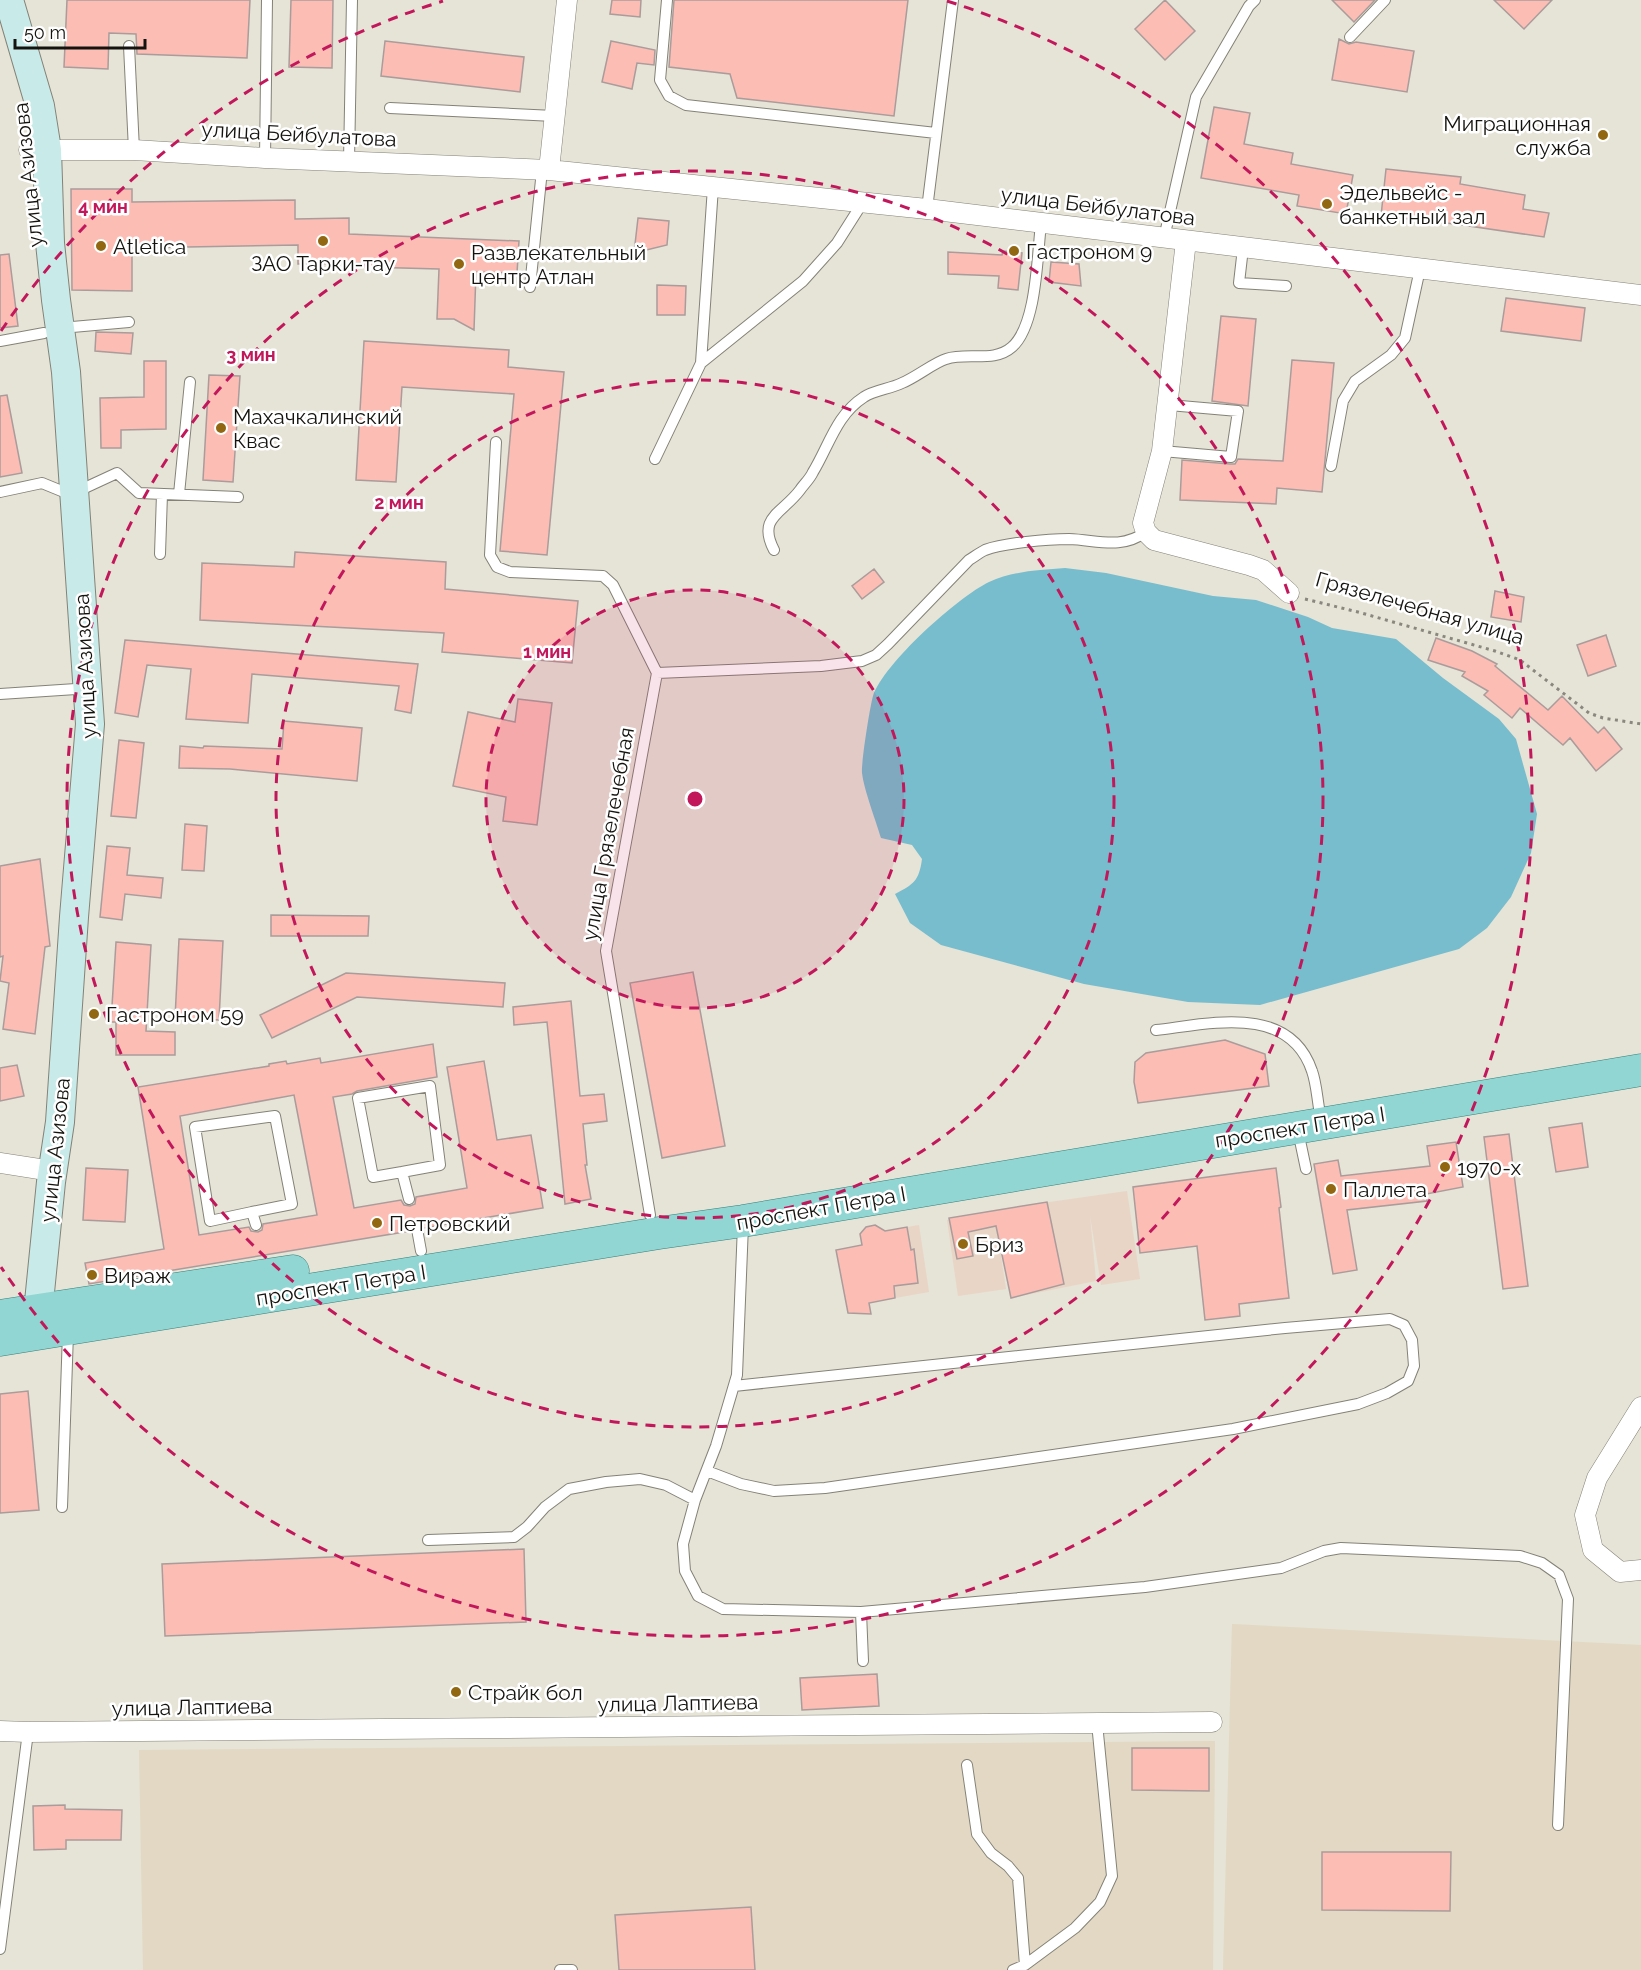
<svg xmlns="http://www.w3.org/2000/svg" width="1641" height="1970" font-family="Raleway,sans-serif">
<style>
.commercial{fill:#e8d5c6}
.industrial{fill:#e3d8c3}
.water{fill:#77bdcd}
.building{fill:#fcbdb5;stroke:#aa9c9a;stroke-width:1.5;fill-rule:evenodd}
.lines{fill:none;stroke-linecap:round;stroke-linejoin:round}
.lane-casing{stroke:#848277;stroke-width:12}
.street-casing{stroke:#848277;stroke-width:21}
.secondary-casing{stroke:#848277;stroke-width:30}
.primary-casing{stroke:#35807b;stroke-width:33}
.path{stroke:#89877e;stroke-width:3;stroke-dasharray:3 4.5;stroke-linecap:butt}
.lane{stroke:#fff;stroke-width:10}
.street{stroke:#fff;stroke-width:20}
.secondary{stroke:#c8ebe9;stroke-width:28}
.primary{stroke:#91d6d3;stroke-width:32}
.ring{fill:none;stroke:#c2185b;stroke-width:3;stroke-dasharray:10 8}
.poi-dot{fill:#916811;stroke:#fff;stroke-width:2}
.labels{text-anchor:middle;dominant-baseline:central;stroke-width:5;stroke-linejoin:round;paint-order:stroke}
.poi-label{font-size:21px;fill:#14130f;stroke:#fff;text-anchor:start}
.street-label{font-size:21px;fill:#14130f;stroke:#fff}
.centre{fill:#c2185b;stroke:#fff;stroke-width:3}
.ring-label{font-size:18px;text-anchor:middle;font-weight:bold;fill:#c2185b;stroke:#fff;stroke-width:5;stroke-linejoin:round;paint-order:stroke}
</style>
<rect width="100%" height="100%" fill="#e6e3d7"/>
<path class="commercial" d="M 1127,1191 L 1140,1279 L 1101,1285 L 1090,1215 L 1096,1281 L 1011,1298 L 997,1231 L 1006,1289 L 958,1296 L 947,1220 L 993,1210 Z
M 919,1225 L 929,1292 L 895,1298 L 885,1231 Z"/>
<path class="industrial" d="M 1232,1624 L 1641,1645 L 1641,1970 L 1223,1970 Z
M 1215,1741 L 1213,1970 L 143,1970 L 139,1750 Z"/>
<path class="water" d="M 1065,568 L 1106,573 L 1213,596 L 1256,600 L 1308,617 L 1332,628 L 1396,639 L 1443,678 L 1499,719 L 1516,739 L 1537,814 L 1531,853 L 1511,897 L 1487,928 L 1459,949 L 1260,1005 L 1188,1002 L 1084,984 L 941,945 L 910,923 L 895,894 C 914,884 919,881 922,859 L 912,845 L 881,838 C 876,821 864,790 862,773 C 861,763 870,706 873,696 C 884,663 958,597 989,582 C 1013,571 1039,570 1065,568 Z"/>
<path class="building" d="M 67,0 L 250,0 L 247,58 L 137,54 L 136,34 L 109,33 L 108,69 L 64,67 Z
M 291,0 L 333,0 L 332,68 L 289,67 Z
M 612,0 L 641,0 L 640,17 L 610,14 Z
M 674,0 L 908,0 L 894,116 L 737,98 L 730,74 L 669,67 Z
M 1165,0 L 1195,31 L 1165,60 L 1135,29 Z
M 1332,0 L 1375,0 L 1354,22 Z
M 1494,0 L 1552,0 L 1524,29 Z
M 1339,39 L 1349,44 L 1356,42 L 1414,51 L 1407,92 L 1332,80 Z
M 385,41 L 524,57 L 520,92 L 381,76 Z
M 611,41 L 655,50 L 654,65 L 637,63 L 632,89 L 602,82 Z
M 1214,107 L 1250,113 L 1244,144 L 1293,153 L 1291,164 L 1353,175 L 1346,214 L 1297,206 L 1299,195 L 1201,178 Z
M 1386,169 L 1461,177 L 1460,184 L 1525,195 L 1523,209 L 1549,213 L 1544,237 L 1455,224 L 1381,216 Z
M 71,189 L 132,189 L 132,202 L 295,200 L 295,219 L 349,218 L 349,234 L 519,241 L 517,273 L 476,272 L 474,330 L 454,319 L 437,319 L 439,269 L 365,267 L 365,263 L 298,264 L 298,245 L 132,248 L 132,291 L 72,290 Z
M 638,218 L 669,221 L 667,245 L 634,253 Z
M 1003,251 L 1022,253 L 1018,290 L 998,288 L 999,276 L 948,274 L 948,252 L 1002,255 Z
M 9,254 L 18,326 L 0,328 L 0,255 Z
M 1051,262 L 1079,264 L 1081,286 L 1049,282 Z
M 657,285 L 686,286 L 685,315 L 657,315 Z
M 1506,298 L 1585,308 L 1581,341 L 1501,331 Z
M 1221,316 L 1256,319 L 1248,406 L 1212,401 Z
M 96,332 L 133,333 L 131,354 L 95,351 Z
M 364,341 L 509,350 L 508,367 L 564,372 L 547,555 L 500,551 L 514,394 L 402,387 L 396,482 L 356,480 Z
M 1292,360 L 1334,363 L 1322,492 L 1277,488 L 1276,504 L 1180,500 L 1182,460 L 1230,464 L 1235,464 L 1238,459 L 1283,461 Z
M 144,361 L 166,361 L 166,429 L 121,430 L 121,448 L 101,448 L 100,398 L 144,397 Z
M 209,375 L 240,376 L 233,482 L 203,480 Z
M 7,395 L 22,473 L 0,477 L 0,396 Z
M 295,552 L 446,562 L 445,589 L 578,601 L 572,663 L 442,652 L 444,633 L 200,620 L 202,563 L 294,567 Z
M 874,569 L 884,582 L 862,599 L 852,586 Z
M 1495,591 L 1524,597 L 1521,622 L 1491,617 Z
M 1606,635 L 1616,666 L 1588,676 L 1577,645 Z
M 1436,638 L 1472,651 L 1497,664 L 1495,666 L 1548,710 L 1562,696 L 1598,733 L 1604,727 L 1622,749 L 1596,771 L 1570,738 L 1563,745 L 1520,708 L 1512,718 L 1484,695 L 1488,691 L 1462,676 L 1465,672 L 1428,660 Z
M 125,640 L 418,664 L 411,713 L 395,710 L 399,686 L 252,674 L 248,723 L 186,719 L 191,669 L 147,665 L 138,717 L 115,713 Z
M 518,699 L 552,703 L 537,825 L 503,821 L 506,797 L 453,786 L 468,712 L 515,722 Z
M 284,721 L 362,728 L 357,781 L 230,769 L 179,768 L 180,746 L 203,748 L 204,746 L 282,749 Z
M 119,740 L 144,743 L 136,818 L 111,816 Z
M 185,824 L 207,826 L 204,871 L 182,870 Z
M 107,846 L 130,848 L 127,875 L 163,878 L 161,898 L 125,894 L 122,920 L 100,917 Z
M 40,859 L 50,946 L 45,947 L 35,1034 L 3,1029 L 9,983 L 0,981 L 3,956 L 0,957 L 0,866 Z
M 271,915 L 369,916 L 368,936 L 271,936 Z
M 179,939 L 223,941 L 219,1020 L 175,1018 Z
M 116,942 L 151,945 L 146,1031 L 175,1032 L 175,1055 L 116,1055 L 116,1022 L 111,1022 Z
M 693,972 L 725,1146 L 662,1158 L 630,983 Z
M 346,973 L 505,983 L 503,1007 L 357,997 L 272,1038 L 260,1015 Z
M 571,1001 L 580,1096 L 604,1094 L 607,1121 L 583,1124 L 587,1165 L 585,1165 L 591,1199 L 565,1204 L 547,1022 L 514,1025 L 513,1007 Z
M 1225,1040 L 1265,1054 L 1269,1086 L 1138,1103 L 1134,1082 L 1135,1062 L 1146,1053 Z
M 433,1044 L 437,1077 L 357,1091 L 352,1094 L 333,1097 L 354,1208 L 401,1200 L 404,1205 L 410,1206 L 415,1204 L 416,1197 L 467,1188 L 447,1067 L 484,1061 L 497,1140 L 531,1135 L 543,1208 L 424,1228 L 422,1224 L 416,1222 L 412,1224 L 410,1231 L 89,1284 L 85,1263 L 164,1249 L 138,1087 L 269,1066 L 269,1064 L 286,1061 L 287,1064 L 320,1058 L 321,1063 ZM 294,1095 L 317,1215 L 263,1224 L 262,1230 L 258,1232 L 251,1231 L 249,1227 L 199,1235 L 180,1116 Z
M 17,1065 L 24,1096 L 0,1101 L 0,1068 Z
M 1582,1123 L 1588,1167 L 1556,1172 L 1549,1128 Z
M 1509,1134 L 1528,1286 L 1503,1289 L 1484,1137 Z
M 1456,1142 L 1463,1187 L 1426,1194 L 1427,1201 L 1347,1210 L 1357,1270 L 1333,1274 L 1314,1164 L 1338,1160 L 1341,1176 L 1430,1166 L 1427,1146 Z
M 86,1168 L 128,1170 L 125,1222 L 83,1220 Z
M 1276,1168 L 1281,1207 L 1279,1208 L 1289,1298 L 1239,1304 L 1240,1316 L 1205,1320 L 1197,1246 L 1140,1253 L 1133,1187 Z
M 1047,1202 L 1064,1284 L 1011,1298 L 996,1226 L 968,1232 L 973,1256 L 957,1259 L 949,1218 Z
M 875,1225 L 885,1231 L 907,1227 L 911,1250 L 914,1249 L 918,1283 L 894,1286 L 895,1298 L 869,1303 L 871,1314 L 848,1313 L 836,1250 L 862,1245 L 860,1234 L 866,1227 Z
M 28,1391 L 39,1510 L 0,1513 L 0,1394 Z
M 524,1549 L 526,1622 L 165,1636 L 162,1564 Z
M 877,1674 L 879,1706 L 802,1710 L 800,1678 Z
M 1132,1748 L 1209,1748 L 1209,1791 L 1132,1790 Z
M 65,1805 L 65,1809 L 122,1810 L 121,1840 L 66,1840 L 66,1849 L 34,1850 L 33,1806 Z
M 1322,1852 L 1451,1852 L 1450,1911 L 1322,1910 Z
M 751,1907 L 755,1970 L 619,1970 L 615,1915 Z"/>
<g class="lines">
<defs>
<path id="lane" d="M 667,0 L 660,80 L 669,96 L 686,105 L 936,133
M 1350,37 L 1385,0
M 129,46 L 134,150
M 390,108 L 554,116
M 265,158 L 267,0
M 349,161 L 352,0
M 927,209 L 953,0
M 1164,238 L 1196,97 L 1249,6 L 1255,0
M 1243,248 L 1239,283 L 1286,286
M 530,287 L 542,170
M 61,328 L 129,322
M 0,341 L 44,333
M 701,363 L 713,187
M 496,442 L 490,555 L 497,567 L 510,572 L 603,576 L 613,585 L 657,673 L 606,951 L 650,1215
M 1162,451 L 1231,457 L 1238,411 L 1169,405
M 655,459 L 701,363 L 803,281 L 837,243 L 863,202
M 1331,466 L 1343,401 L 1355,381 L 1391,355 L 1405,338 L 1420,269
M 0,492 L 42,483 L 64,492 L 76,492 L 117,473 L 139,493 L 238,497
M 179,494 L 190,382
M 774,550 C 757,517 782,514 800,490 C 804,484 810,479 813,472 C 829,446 836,415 864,397 C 874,390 890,389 902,383 C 915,378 935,362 946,359 C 968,352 994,363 1012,347 C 1037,325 1037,256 1041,224
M 160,554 L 162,494
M 657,673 L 821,666 L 862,661 L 876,655 L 888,644 L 969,560 C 974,557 979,553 985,550 C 1004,543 1048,539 1069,539 C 1098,540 1120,550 1146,532
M 0,694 L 76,689
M 1156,1030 C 1209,1024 1289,1003 1312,1071 C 1316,1082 1317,1096 1319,1108
M 1298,1131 L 1306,1169
M 402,1172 L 440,1165 L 430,1086 L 358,1098 L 373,1177 L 402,1172 L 409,1199
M 252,1212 L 292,1204 L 275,1116 L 195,1127 L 210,1221 L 252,1212 L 256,1225
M 743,1225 L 737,1375 L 716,1446 L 695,1500 L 683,1544 L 685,1571 L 698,1596 L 723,1609 L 861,1612 L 863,1661
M 417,1229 L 421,1251
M 707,1471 L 741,1484 L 774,1491 L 825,1488 L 1233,1429 L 1358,1404 L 1387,1393 L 1408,1381 L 1414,1366 L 1412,1340 L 1404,1325 L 1390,1319 L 1285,1328 L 734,1386
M 62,1507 L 68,1333
M 428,1540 L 514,1537 L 527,1527 L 545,1507 L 569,1489 L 606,1482 L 640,1479 L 666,1485 L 695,1500
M 861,1612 L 1145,1587 L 1281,1568 L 1324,1551 L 1341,1548 L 1520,1556 L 1542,1563 L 1559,1575 L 1568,1599 L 1558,1825
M 967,1765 L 977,1834 L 991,1853 L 1008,1866 L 1018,1878 L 1025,1965
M 0,1949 L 28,1732
M 560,1970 L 572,1970
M 1013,1970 L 1025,1965 L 1075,1928 L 1100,1902 L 1112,1876 L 1097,1723"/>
<path id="street" d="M 29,150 L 134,150 L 265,158 L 549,170 L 927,209 L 1641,295
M 549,170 L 567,0
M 1186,241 L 1162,451 L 1143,523 L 1146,532 L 1154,540 L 1249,565 L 1263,570 L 1289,593
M 0,1163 L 52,1171
M 1641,1407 L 1597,1478 L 1585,1515 L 1593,1550 L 1620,1572 L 1641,1570
M 0,1731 L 28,1732 L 1212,1722"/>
<path id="secondary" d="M 9,0 L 40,106 L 47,150 L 50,243 L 56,300 L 66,372 L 90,724 L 74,917 L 60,1122 L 51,1182 L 36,1332"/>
<path id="primary" d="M 0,1316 L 293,1271
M 0,1340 L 659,1233 L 743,1221 L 1641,1070"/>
</defs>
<use href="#lane" class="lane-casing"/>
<use href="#street" class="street-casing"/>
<use href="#secondary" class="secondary-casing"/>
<use href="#primary" class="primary-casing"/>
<path class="path" d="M 1305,599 L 1358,612 L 1495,651 L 1520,660 L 1589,713 L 1603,718 L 1641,724"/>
<use href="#lane" class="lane"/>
<use href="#street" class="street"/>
<use href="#secondary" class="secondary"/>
<use href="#primary" class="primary"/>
</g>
<circle cx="695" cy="799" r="209" fill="#c2185b" fill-opacity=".12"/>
<g class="ring">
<circle cx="695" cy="799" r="209"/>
<circle cx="695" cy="799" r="419"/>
<circle cx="695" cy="799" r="628"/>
<path d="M1 331A837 837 0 0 1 443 1M947 1A837 837 0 1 1 1 1267"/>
</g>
<g class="poi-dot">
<circle cx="1603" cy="135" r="6"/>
<circle cx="1327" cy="204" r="6"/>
<circle cx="323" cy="241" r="6"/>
<circle cx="101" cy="246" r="6"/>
<circle cx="1014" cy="251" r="6"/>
<circle cx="459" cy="264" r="6"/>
<circle cx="221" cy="428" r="6"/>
<circle cx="94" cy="1014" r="6"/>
<circle cx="1445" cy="1167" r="6"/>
<circle cx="1331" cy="1189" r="6"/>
<circle cx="377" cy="1223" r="6"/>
<circle cx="963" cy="1244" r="6"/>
<circle cx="92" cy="1275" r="6"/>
<circle cx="456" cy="1692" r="6"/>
</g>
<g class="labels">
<g class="poi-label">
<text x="1591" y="123" text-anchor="end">Миграционная<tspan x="1591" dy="24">служба</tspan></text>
<text x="1339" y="192">Эдельвейс -<tspan x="1339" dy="24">банкетный зал</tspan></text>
<text x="113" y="246">Atletica</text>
<text x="1026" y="251">Гастроном 9</text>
<text x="471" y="252">Развлекательный<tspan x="471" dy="24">центр Атлан</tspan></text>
<text x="323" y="263" text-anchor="middle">ЗАО Тарки-тау</text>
<text x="233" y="416">Махачкалинский<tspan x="233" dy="24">Квас</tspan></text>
<text x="106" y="1014">Гастроном 59</text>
<text x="1457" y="1167">1970-х</text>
<text x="1343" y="1189">Паллета</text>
<text x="389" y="1223">Петровский</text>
<text x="975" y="1244">Бриз</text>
<text x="104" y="1275">Вираж</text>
<text x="468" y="1692">Страйк бол</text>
</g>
<g class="street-label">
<text transform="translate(299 134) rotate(3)">улица Бейбулатова</text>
<text transform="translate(28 175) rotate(-96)">улица Азизова</text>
<text transform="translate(1098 206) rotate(7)">улица Бейбулатова</text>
<text transform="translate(1420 608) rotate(16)">Грязелечебная улица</text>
<text transform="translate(85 666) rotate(-93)">улица Азизова</text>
<text transform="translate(608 834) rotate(-80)">улица Грязелечебная</text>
<text transform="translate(1300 1127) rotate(-9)">проспект Петра I</text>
<text transform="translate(55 1150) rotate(-84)">улица Азизова</text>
<text transform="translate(821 1208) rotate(-10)">проспект Петра I</text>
<text transform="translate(341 1285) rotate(-9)">проспект Петра I</text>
<text transform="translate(678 1703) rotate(-1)">улица Лаптиева</text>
<text transform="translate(192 1707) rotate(-1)">улица Лаптиева</text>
</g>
</g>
<circle cx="695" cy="799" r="9" class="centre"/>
<g class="ring-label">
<text x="103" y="213">4 мин</text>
<text x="251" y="361">3 мин</text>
<text x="399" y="509">2 мин</text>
<text x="547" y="658">1 мин</text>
</g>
<path d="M15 39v9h130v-9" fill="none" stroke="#14130f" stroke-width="3"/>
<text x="24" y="39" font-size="18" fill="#14130f" stroke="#ffffff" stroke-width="4.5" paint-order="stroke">50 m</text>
</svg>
